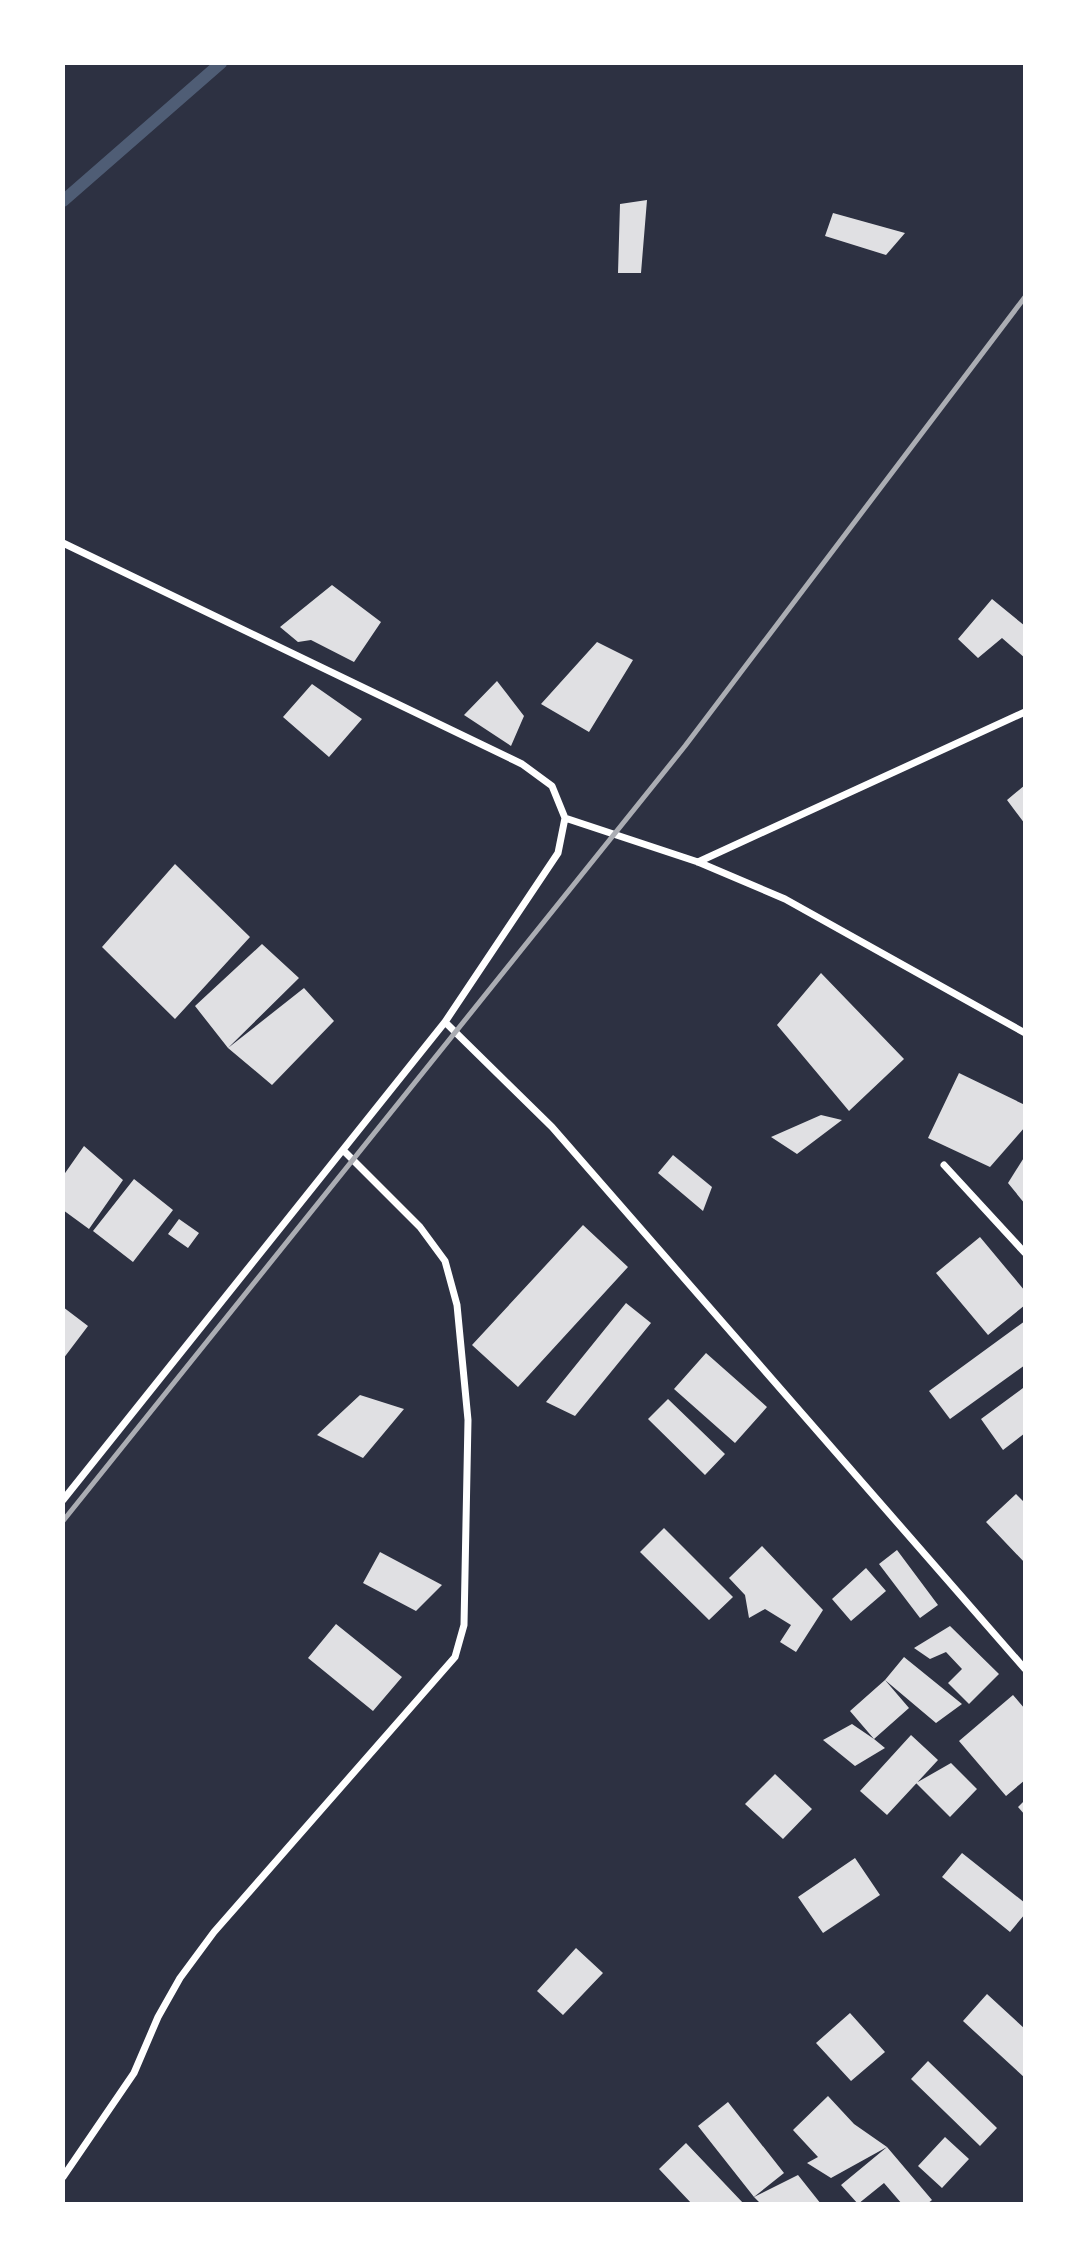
<svg xmlns="http://www.w3.org/2000/svg" width="1088" height="2267" font-family="'IBM Plex Sans',sans-serif">
<style>
.lines{fill:none;stroke-linecap:round;stroke-linejoin:round}
.stream{stroke:#4f5d75;stroke-width:12}
.building{fill:#e0e0e3}
.minor{stroke:#fff;stroke-width:7}
.rail{stroke:#abadb3;stroke-width:5}
</style>
<rect width="100%" height="100%" fill="#2d3142"/>
<g class="lines">
<path class="stream" d="M 63,201 L 221,63"/>
</g>
<path class="building" d="M 647,200 L 641,273 L 618,273 L 620,204 Z
M 833,213 L 905,233 L 886,255 L 825,236 Z
M 332,585 L 381,622 L 354,662 L 311,640 L 298,642 L 280,627 Z
M 992,599 L 1025,626 L 1025,658 L 1002,638 L 978,658 L 958,639 Z
M 597,642 L 633,660 L 589,732 L 541,704 Z
M 497,681 L 524,716 L 511,746 L 464,715 Z
M 312,684 L 362,719 L 329,757 L 283,717 Z
M 1025,785 L 1025,824 L 1007,800 Z
M 175,864 L 250,937 L 175,1019 L 102,947 Z
M 262,944 L 299,978 L 228,1048 L 304,988 L 334,1021 L 272,1085 L 228,1048 L 195,1006 Z
M 821,973 L 904,1059 L 849,1111 L 777,1025 Z
M 959,1073 L 1025,1105 L 1025,1127 L 990,1167 L 928,1138 Z
M 821,1115 L 842,1120 L 797,1154 L 771,1137 Z
M 84,1146 L 123,1180 L 89,1229 L 63,1210 L 63,1176 Z
M 673,1155 L 712,1187 L 703,1211 L 658,1173 Z
M 1025,1156 L 1025,1204 L 1008,1183 Z
M 134,1179 L 173,1210 L 133,1262 L 93,1231 Z
M 179,1219 L 199,1233 L 188,1248 L 168,1234 Z
M 583,1225 L 628,1267 L 518,1387 L 472,1345 Z
M 980,1237 L 1025,1291 L 1025,1305 L 988,1335 L 936,1273 Z
M 626,1303 L 651,1323 L 575,1416 L 546,1402 Z
M 63,1307 L 88,1326 L 63,1359 Z
M 1025,1321 L 1025,1365 L 950,1419 L 929,1391 Z
M 706,1353 L 767,1407 L 735,1443 L 674,1389 Z
M 1023,1388 L 1025,1433 L 1003,1450 L 981,1419 Z
M 360,1395 L 404,1409 L 363,1458 L 317,1435 Z
M 668,1399 L 725,1454 L 705,1475 L 648,1419 Z
M 1016,1494 L 1025,1503 L 1025,1563 L 986,1522 Z
M 664,1528 L 733,1597 L 709,1620 L 640,1552 Z
M 762,1546 L 823,1610 L 796,1652 L 780,1642 L 791,1625 L 765,1609 L 749,1618 L 745,1595 L 729,1578 Z
M 897,1550 L 938,1605 L 920,1618 L 879,1564 Z
M 380,1552 L 442,1585 L 416,1611 L 363,1583 Z
M 866,1568 L 886,1591 L 851,1621 L 832,1599 Z
M 336,1624 L 402,1677 L 373,1711 L 308,1658 Z
M 950,1626 L 999,1674 L 969,1704 L 948,1683 L 962,1669 L 946,1652 L 930,1659 L 914,1648 Z
M 904,1657 L 962,1704 L 936,1723 L 885,1680 Z
M 885,1680 L 909,1708 L 874,1739 L 885,1748 L 855,1766 L 823,1740 L 852,1724 L 874,1739 L 850,1711 Z
M 1013,1695 L 1025,1709 L 1025,1780 L 1006,1796 L 959,1741 Z
M 911,1735 L 938,1760 L 887,1815 L 860,1791 Z
M 951,1763 L 977,1789 L 950,1817 L 916,1783 Z
M 775,1774 L 812,1809 L 783,1839 L 745,1804 Z
M 1025,1800 L 1025,1815 L 1018,1807 Z
M 962,1853 L 1025,1903 L 1025,1914 L 1010,1932 L 942,1877 Z
M 855,1858 L 880,1895 L 823,1933 L 798,1897 Z
M 576,1948 L 603,1973 L 563,2015 L 537,1991 Z
M 987,1994 L 1025,2029 L 1025,2078 L 963,2021 Z
M 850,2013 L 885,2052 L 851,2081 L 816,2043 Z
M 928,2061 L 997,2128 L 980,2146 L 911,2079 Z
M 828,2096 L 854,2124 L 887,2147 L 932,2200 L 927,2204 L 902,2204 L 884,2183 L 858,2204 L 841,2185 L 887,2147 L 831,2178 L 807,2163 L 818,2157 L 793,2130 Z
M 728,2102 L 784,2173 L 754,2197 L 698,2126 Z
M 945,2137 L 969,2159 L 942,2188 L 918,2166 Z
M 686,2143 L 744,2204 L 692,2204 L 659,2169 Z
M 798,2175 L 821,2204 L 761,2204 L 754,2197 Z"/>
<g class="lines">
<path class="minor" d="M 63,543 L 522,764 L 552,786 L 565,818 L 558,853 L 445,1022 L 63,1500
M 565,818 L 698,862 L 785,899 L 1025,1033
M 698,862 L 1025,712
M 445,1022 L 552,1127 L 1025,1669
M 944,1165 L 1025,1253
M 63,2177 L 134,2073 L 158,2017 L 180,1978 L 214,1932 L 455,1657 L 464,1625 L 468,1420 L 457,1305 L 445,1261 L 420,1227 L 344,1151"/>
<path class="rail" d="M 63,1521 L 685,746 L 1025,297"/>
</g>
<rect width="1088" height="2267" fill="none" stroke="#ffffff" stroke-width="130"/>
</svg>
